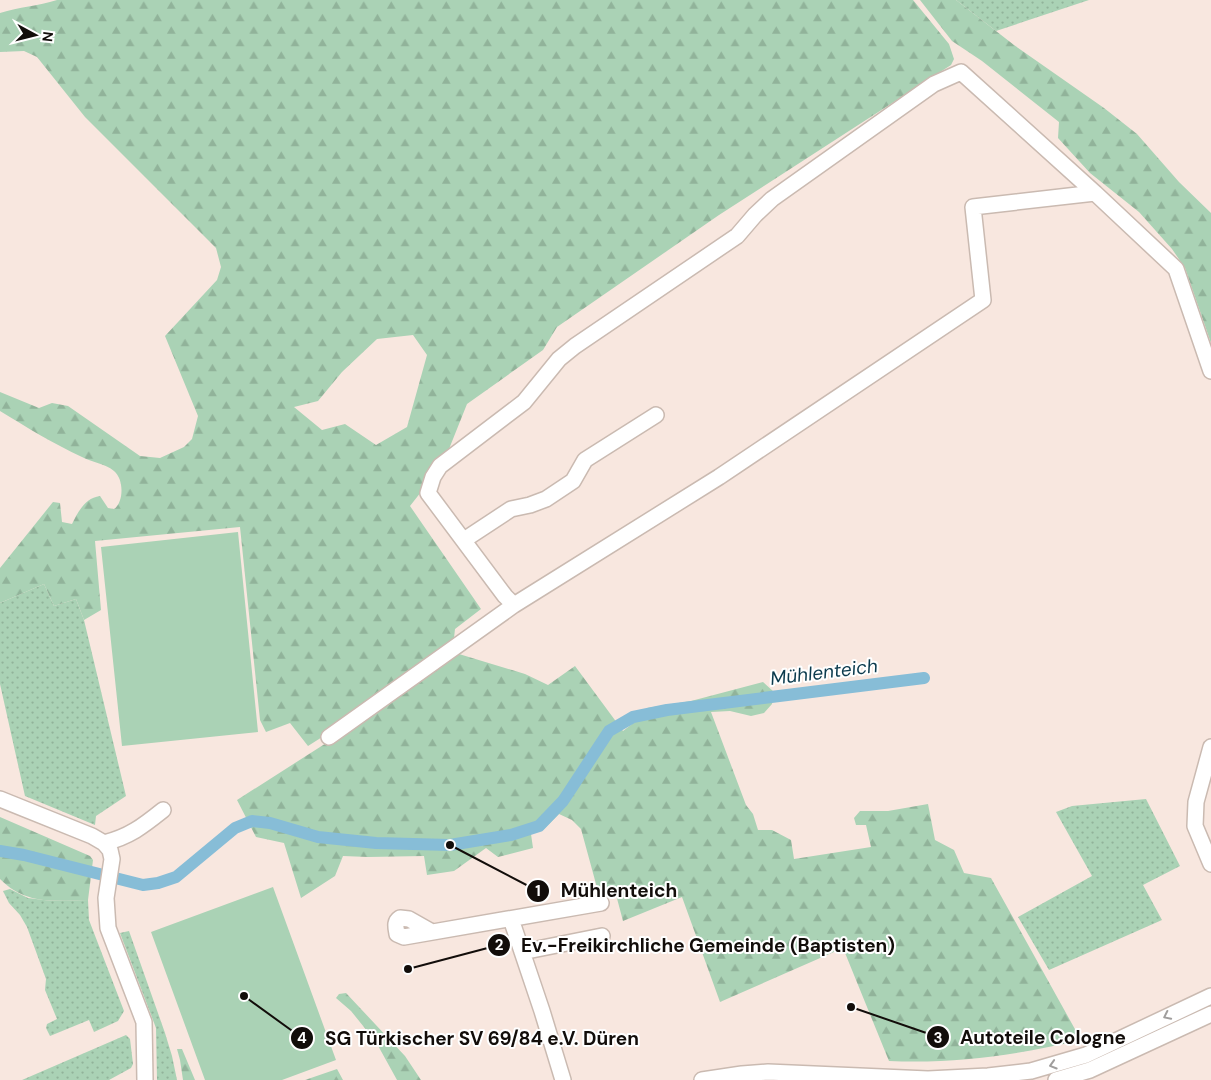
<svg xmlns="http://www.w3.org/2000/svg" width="1211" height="1080" font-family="'DM Sans',sans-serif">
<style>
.grass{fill:url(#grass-dots)}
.forest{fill:url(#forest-firs);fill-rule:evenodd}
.garden{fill:#aad2b5}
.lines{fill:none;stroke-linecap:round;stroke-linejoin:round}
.canal{stroke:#87bdd7;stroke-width:12}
.minor-casing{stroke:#cabab1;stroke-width:18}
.minor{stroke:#fff;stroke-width:15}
.oneway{stroke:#a09e9d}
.labels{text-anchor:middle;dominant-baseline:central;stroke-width:4;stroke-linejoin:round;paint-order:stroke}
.water-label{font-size:19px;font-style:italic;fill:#0b3a4d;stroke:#fff}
.leader{fill:none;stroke:#120d0a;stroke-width:2}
.callout-dot{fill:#120d0a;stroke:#fff;stroke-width:2}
.mark-label{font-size:15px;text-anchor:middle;font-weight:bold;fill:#fff}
.callout-label{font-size:19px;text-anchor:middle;font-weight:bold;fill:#120d0a;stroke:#fff;stroke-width:4;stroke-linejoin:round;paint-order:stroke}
</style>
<defs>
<pattern id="grass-dots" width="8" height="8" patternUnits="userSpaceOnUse" patternTransform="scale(1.25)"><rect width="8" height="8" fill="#aad2b5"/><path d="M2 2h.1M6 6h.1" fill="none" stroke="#91b39a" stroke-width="1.8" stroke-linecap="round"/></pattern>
<pattern id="forest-firs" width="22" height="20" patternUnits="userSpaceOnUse" patternTransform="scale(1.25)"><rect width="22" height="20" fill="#aad2b5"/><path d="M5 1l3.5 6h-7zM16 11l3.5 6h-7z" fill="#91b39a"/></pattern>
</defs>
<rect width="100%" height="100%" fill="#f8e7df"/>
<path class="grass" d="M 956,0 L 1089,0 L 996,31 Z
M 44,584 L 54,606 L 76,599 L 84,620 L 126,796 L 96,816 L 95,825 L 25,796 L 0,684 L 0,603 Z
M 1146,799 L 1180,866 L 1143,885 L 1162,920 L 1049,970 L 1018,917 L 1092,876 L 1056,812 L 1072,806 Z
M 10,889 L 28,898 L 52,901 L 88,900 L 89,920 L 124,1011 L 118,1021 L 94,1032 L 89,1020 L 50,1036 L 46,1028 L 47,1024 L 57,1019 L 45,990 L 46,979 L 27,927 L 20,915 L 9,903 L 3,891 Z
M 129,931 L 165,1033 L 172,1056 L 177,1080 L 157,1080 L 156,1028 L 120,933 Z
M 126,1035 L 130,1039 L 133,1064 L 131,1068 L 109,1080 L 22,1080 Z"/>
<path class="forest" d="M 57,0 L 913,0 L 949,44 L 954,59 L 951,65 L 719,215 L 557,327 L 543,350 L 467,404 L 443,464 L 410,506 L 481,609 L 455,629 L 453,647 L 456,652 L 308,746 L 290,723 L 266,732 L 260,720 L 240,527 L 95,541 L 101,610 L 84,620 L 76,599 L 54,606 L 44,584 L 0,603 L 0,568 L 53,502 L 60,503 L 62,522 L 72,524 C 78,512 85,498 100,496 L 108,508 L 114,509 C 124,502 124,479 114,471 C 106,464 91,462 82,457 C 54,444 26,427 0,411 L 0,392 L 39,408 L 52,403 L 68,406 L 140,456 L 160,458 L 184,447 L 192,439 L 198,416 L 165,336 L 217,280 L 221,267 L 216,248 L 85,117 L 37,57 L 24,51 L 0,52 L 0,13 C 19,7 38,6 57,0 ZM 413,335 L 427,355 L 407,427 L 376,445 L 345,424 L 322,430 L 294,407 L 318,401 L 342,372 L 377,339 Z
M 920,0 L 956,0 L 1014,45 L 1104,108 L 1137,134 L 1179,182 L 1211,213 L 1211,343 L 1185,268 L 1172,249 L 1139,212 L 1090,173 L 1058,138 L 1059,122 L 982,61 L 952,41 Z
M 459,654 L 525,674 L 548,685 L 575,666 L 623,731 L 636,721 L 647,708 L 691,701 L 763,682 L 774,692 L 772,704 L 764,713 L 751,716 L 730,711 L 711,712 L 746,805 L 753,814 L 758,830 L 772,830 L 791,840 L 794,859 L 871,847 L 866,825 L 856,825 L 854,818 L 860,811 L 888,811 L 928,804 L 935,840 L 954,850 L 964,873 L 991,878 L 1081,1040 C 1017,1055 955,1064 889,1061 L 843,948 L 720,1002 L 682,897 L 623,921 L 615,891 L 599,895 L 581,829 L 572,820 L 559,814 L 543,830 L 531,834 L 533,848 L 498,857 L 486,848 L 454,871 L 427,875 L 424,856 L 368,857 L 343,856 L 335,876 L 301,898 L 284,843 L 256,837 L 237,800 L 331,740 Z
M 0,817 L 90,856 L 93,860 L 88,900 C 53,901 26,905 0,879 Z
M 346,993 L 405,1056 L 421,1080 L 397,1080 L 376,1042 L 351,1011 L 336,998 L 339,994 Z
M 177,1049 L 182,1049 L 195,1080 L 183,1080 L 180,1060 Z
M 337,1069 L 343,1080 L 305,1080 Z"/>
<path class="garden" d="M 238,532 L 258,732 L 122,746 L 101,547 Z
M 273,887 L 336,1060 L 282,1080 L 205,1080 L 151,932 Z"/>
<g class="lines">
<path class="canal" d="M 0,851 L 24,855 L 143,885 L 158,883 L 176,877 L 235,828 L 252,821 L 270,823 L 318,837 L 376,843 L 450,845 L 511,835 L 539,826 L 563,801 L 609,731 L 633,717 L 667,710 L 924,678"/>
<defs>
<path id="minor" d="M 1095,193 L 961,72 L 934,84 L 772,199 L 755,215 L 737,236 L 575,346 L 559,359 L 524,402 L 440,466 L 433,477 L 428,493 L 505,596 L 514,605 L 719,477 L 983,300 L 973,207 L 1095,193 L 1176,269 L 1211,371
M 464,540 L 511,509 L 530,505 L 546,499 L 573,481 L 585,460 L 656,415
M 329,737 L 514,605
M 1211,747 L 1196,802 L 1195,826 L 1211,864
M 0,799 L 92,836 L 104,843 L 110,850 L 112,859 L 106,898 L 108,928 L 144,1022 L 145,1080
M 104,843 C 129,837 143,826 163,810
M 511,919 L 542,1011 L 563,1080
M 432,932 L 409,919 L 400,918 C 394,922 396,927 397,934 L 404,937 L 601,903
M 522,952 L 602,936
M 702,1080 L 742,1074 L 768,1072 L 928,1079 L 988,1076 L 1031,1071 L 1086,1055 L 1211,996
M 1056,1080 L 1090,1070 L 1211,1014"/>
</defs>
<use href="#minor" class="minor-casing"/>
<use href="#minor" class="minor"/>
</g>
<defs><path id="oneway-chevron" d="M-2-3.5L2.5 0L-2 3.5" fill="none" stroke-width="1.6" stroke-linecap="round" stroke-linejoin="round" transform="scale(1.25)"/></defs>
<g class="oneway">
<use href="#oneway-chevron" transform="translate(1167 1016) rotate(154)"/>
<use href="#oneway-chevron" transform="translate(1053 1065) rotate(163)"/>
</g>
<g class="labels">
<g class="water-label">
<text transform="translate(824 672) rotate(-7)">Mühlenteich</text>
</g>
</g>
<path class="leader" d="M450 845L538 891M408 969L499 945M851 1007L938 1037M244 996L302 1038"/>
<g class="callout-dot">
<circle cx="450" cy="845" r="5"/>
<circle cx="408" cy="969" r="5"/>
<circle cx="851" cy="1007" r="5"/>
<circle cx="244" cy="996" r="5"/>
<circle cx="538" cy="891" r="12"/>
<circle cx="499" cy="945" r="12"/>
<circle cx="938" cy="1037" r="12"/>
<circle cx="302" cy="1038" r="12"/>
</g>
<g class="mark-label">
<text x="538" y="896">1</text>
<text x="499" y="950">2</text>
<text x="938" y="1043">3</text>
<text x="302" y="1043">4</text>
</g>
<g class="callout-label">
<text x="619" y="897">Mühlenteich</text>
<text x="708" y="952">Ev.-Freikirchliche Gemeinde (Baptisten)</text>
<text x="1043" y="1044">Autoteile Cologne</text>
<text x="482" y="1045">SG Türkischer SV 69/84 e.V. Düren</text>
</g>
<g transform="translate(35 35) rotate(97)" stroke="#ffffff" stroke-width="4" paint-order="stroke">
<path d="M0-4L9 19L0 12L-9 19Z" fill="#120d0a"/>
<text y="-8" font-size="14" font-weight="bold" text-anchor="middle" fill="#120d0a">N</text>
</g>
</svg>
